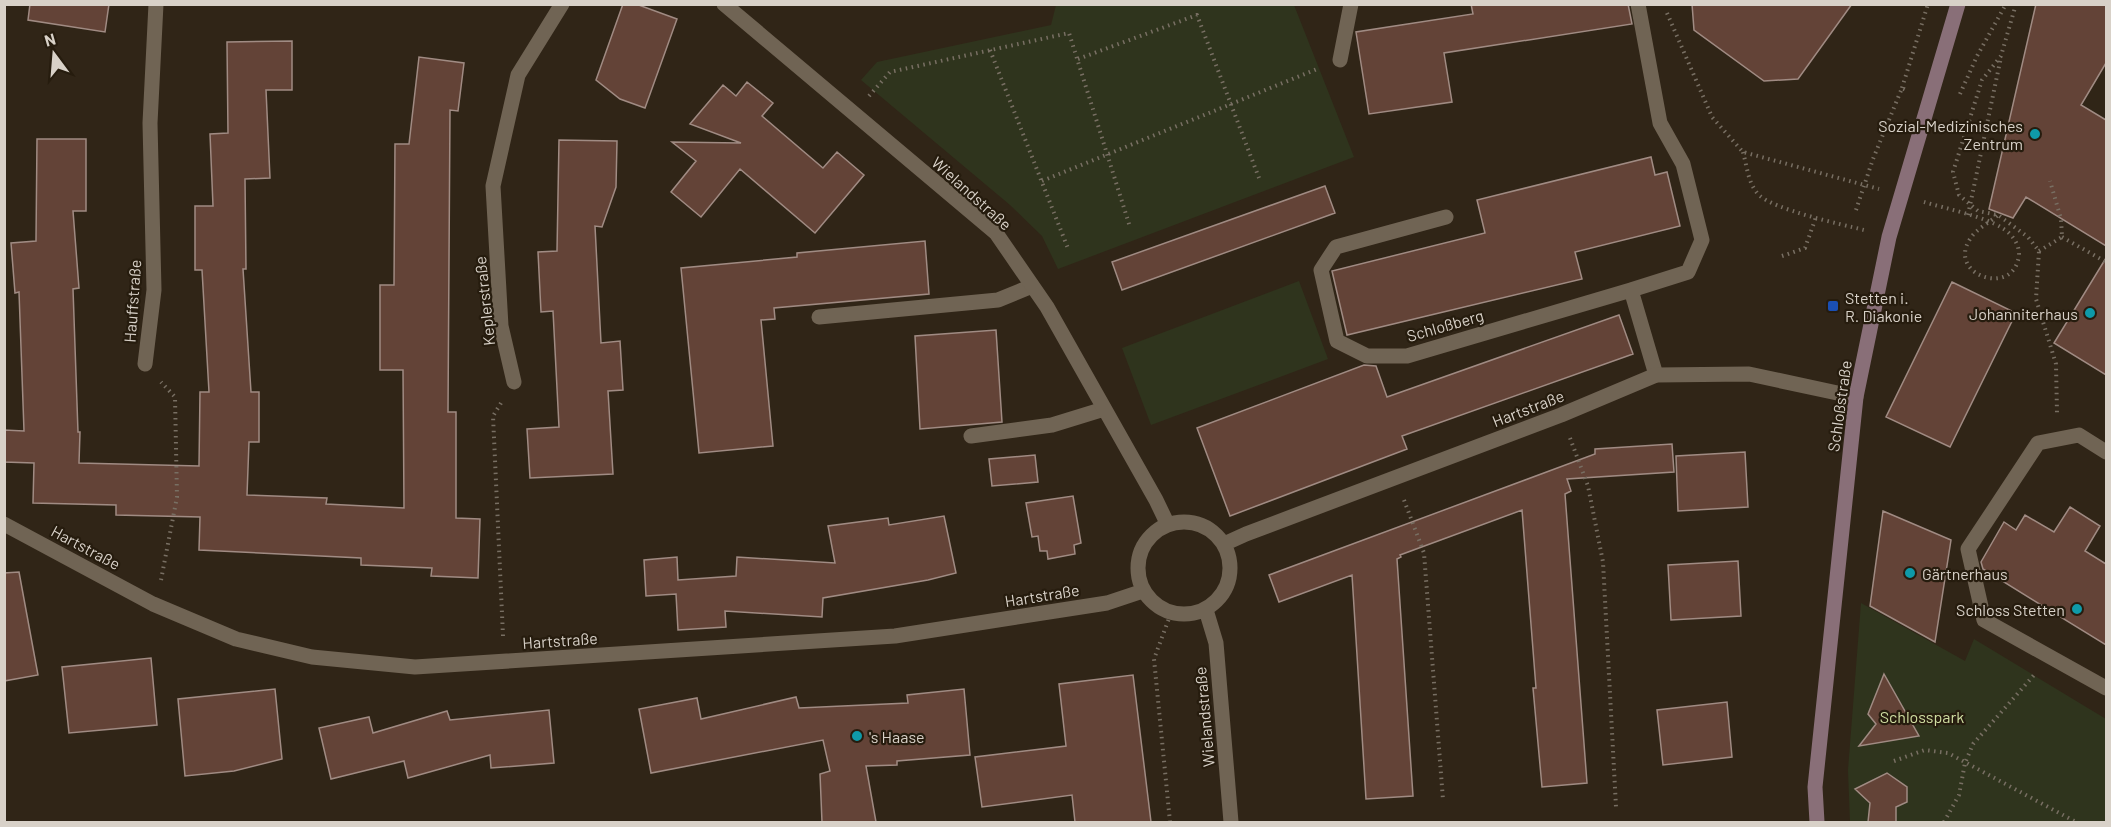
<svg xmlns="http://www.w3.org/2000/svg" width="2111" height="827" font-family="Barlow,sans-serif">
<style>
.green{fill:#2f341d}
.building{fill:#634337;stroke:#a08b83;stroke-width:1.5}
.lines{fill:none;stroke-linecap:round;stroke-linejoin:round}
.path{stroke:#786f63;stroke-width:4;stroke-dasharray:1.5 4.5;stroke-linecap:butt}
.service{stroke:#706454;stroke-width:15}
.minor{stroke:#706454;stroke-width:15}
.secondary{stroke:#896f78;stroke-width:15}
.culture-dot{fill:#0f9aa8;stroke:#261c0e;stroke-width:2}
.transit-dot{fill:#1a4fb4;stroke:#261c0e;stroke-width:2}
.labels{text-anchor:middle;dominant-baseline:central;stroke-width:4.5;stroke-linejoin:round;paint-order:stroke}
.poi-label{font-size:16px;fill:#d8d1c8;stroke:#261c0e;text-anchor:end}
.street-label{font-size:16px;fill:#d8d1c8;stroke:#261c0e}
.park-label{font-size:16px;fill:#cfdda1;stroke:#261c0e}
</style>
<rect width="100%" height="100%" fill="#302517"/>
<path class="green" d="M 1056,5 L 1294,5 L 1354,157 L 1058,269 L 1042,236 L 1010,205 L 861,80 L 877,62 L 1051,25 Z
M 1299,281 L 1328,359 L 1151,425 L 1122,348 Z
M 1861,603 L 1965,661 L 1974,639 L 2106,719 L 2106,822 L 1850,822 L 1848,770 Z"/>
<path class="building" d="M 30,4 L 109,4 L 105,32 L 28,20 Z
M 623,4 L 636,4 L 677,19 L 645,108 L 620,99 L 596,80 Z
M 1471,4 L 1628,4 L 1632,24 L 1444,53 L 1452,102 L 1369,114 L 1356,32 L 1473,14 Z
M 1692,4 L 1852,4 L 1798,79 L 1764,81 L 1694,30 Z
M 2036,4 L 2106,4 L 2106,63 L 2081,105 L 2106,120 L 2106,246 L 2026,197 L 2013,218 L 1989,209 Z
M 292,41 L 292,90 L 266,90 L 270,178 L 245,179 L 246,269 L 243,269 L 251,392 L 259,392 L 259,442 L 249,442 L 247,495 L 327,498 L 326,504 L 404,508 L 403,370 L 380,370 L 380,285 L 394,285 L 395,144 L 409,144 L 419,57 L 464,63 L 458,111 L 450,110 L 448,412 L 456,412 L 456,518 L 480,519 L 478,578 L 431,576 L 432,568 L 361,565 L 361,558 L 199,550 L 200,517 L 116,515 L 116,505 L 33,503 L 34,463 L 4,462 L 4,430 L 24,431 L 19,292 L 15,293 L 11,243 L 36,241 L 37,139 L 86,139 L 86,211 L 73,211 L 79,288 L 73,289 L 78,432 L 80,432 L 79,463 L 199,466 L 200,392 L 209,392 L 202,270 L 195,270 L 195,206 L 213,206 L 210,134 L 228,133 L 227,42 Z
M 747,82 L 773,103 L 762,116 L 823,168 L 837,152 L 864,175 L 815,233 L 740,169 L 701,217 L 671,192 L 696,161 L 672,142 L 741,143 L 690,124 L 723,85 L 736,96 Z
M 559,140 L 617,141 L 616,187 L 602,227 L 595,226 L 601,343 L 620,341 L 623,390 L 608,391 L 613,474 L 530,478 L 527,429 L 559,427 L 553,311 L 541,312 L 538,252 L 557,251 Z
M 1651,157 L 1655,175 L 1667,172 L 1680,226 L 1575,252 L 1582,279 L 1347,335 L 1332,271 L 1485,233 L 1477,200 Z
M 1325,186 L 1335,213 L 1122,290 L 1112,262 Z
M 925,241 L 929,294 L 774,308 L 775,319 L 761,320 L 773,446 L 699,453 L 681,268 L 797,257 L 797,253 Z
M 2106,258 L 2106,375 L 2054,343 Z
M 1952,282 L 2016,313 L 1950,447 L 1886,417 Z
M 1619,315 L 1633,354 L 1402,436 L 1407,449 L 1230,516 L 1197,428 L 1364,365 L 1376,366 L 1387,397 Z
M 996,330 L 1002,422 L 920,429 L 915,336 Z
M 1672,444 L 1674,472 L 1567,479 L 1571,491 L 1565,494 L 1587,783 L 1542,787 L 1533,688 L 1536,688 L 1522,510 L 1400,555 L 1401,557 L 1397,559 L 1413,796 L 1366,799 L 1352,575 L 1279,602 L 1269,575 L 1595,454 L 1595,449 Z
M 1745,452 L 1748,507 L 1678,511 L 1676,456 Z
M 1035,455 L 1038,482 L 992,486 L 989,459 Z
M 1073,496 L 1081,543 L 1074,545 L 1075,554 L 1048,559 L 1047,551 L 1040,551 L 1038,536 L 1032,537 L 1026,503 Z
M 2070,507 L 2100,526 L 2085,551 L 2106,564 L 2106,645 L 1983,569 L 1981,562 L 2004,522 L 2016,530 L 2025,515 L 2054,532 Z
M 1883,511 L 1951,540 L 1935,642 L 1870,606 Z
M 944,516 L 956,573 L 928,580 L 823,598 L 822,617 L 725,611 L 726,627 L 678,630 L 676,594 L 646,596 L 644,560 L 677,557 L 678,580 L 736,576 L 737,557 L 835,563 L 828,526 L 888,518 L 889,525 Z
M 1738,561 L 1741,616 L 1671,620 L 1668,565 Z
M 19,572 L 38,675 L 4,681 L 4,573 Z
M 151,658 L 157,725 L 69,733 L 62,667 Z
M 1884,674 L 1919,736 L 1859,746 L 1876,724 L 1868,714 Z
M 1133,675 L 1151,822 L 1075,822 L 1072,795 L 982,807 L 975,757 L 1066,746 L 1059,684 Z
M 275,689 L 282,759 L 234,771 L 185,776 L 178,699 Z
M 964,689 L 970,755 L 897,761 L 897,765 L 866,766 L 876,822 L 822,822 L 820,774 L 830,771 L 823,740 L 651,773 L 639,709 L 697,698 L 701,719 L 796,697 L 799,708 L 908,703 L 907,695 Z
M 1727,702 L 1732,757 L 1663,765 L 1657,710 Z
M 549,710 L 554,763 L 491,768 L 490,755 L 408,778 L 404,761 L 331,779 L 319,728 L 369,717 L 373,733 L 447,711 L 450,720 Z
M 1887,773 L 1907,787 L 1907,802 L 1896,807 L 1896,822 L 1868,822 L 1870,803 L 1855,789 Z"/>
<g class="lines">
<path class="path" d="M 1314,4 L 1321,4
M 2016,4 L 2001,56 L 1982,80 L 1953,172 L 1959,195 L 1978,211 L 1998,215 L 2028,237 L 2039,251 L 2036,299 L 2056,364 L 2057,413
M 1667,13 L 1712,117 L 1743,152 L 1879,189
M 990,50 L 1069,251
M 1078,59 L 1197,15 L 1259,178
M 1902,88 L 1928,4
M 1960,94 L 1977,56 L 2006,4
M 869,96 L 890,72 L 1069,33 L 1130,227
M 1743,152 C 1747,166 1748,184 1759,195 C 1775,210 1840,224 1864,230
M 1042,181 L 1317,69
M 1924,202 C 1944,208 1986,217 2002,228 C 2011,233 2019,243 2019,254 C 2016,298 1946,276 1970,239 C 1976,229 1989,223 1998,215
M 1856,210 L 1873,159 L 1902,88 L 1906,90
M 1968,215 L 2001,57
M 2062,237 L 2106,262
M 2039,251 L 2062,237 L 2061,219 L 2050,181
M 1782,256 L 1805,248 L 1816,217
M 501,403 L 493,416 L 503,636
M 1570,438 L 1588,486 L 1603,562 L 1616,807
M 1404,500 L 1424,553 L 1443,800
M 161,580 L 177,497 L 175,397 L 161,382
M 1894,761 L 1925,750 L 1948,753 L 2076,822
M 1170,822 L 1154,659 L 1171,613
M 1944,822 L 1959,795 L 1965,763 L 1973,744 L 2034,675"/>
<path class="service" d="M 1340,60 L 1351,4
M 1446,217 L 1336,247 L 1321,270 L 1337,341 L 1367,356 L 1407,356 L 1631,290 L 1656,375
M 1631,290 L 1688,272 L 1702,240 L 1683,164 L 1660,123 L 1638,4
M 819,317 L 998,300 L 1032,286
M 971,436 L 1052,425 L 1104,409
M 2106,452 L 2079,435 L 2038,443 L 1968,549 L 1984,620 L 2106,688"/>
<path class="minor" d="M 724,4 L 996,233 L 1047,307 L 1156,500 L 1168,525
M 145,364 L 154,290 L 150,123 L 156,4
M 514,382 L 501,326 L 493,186 L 518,75 L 562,4
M1138 568a46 46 0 1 1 92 0a46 46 0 1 1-92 0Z
M 4,524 L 153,604 L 236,639 L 312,657 L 415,667 L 895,636 L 1107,603 L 1143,591
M 1224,544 L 1246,534 L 1561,415 L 1656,375 L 1749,374 L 1856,397
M 1206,610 L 1216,643 L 1231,822"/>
<path class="secondary" d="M 1817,822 L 1815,787 L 1856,397 L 1889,237 L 1958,4"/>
</g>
<g class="culture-dot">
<circle cx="2035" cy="134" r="6"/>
<circle cx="2090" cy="313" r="6"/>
<circle cx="1910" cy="573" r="6"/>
<circle cx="2077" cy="609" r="6"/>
<circle cx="857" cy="736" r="6"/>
</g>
<rect class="transit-dot" x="1827" y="300" width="12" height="12" rx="3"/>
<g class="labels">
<g class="poi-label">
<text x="2023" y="125">Sozial-Medizinisches<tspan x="2023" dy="18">Zentrum</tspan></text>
<text x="1845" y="297" text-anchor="start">Stetten i.<tspan x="1845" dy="18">R. Diakonie</tspan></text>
<text x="2078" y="313">Johanniterhaus</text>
<text x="1922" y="573" text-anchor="start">Gärtnerhaus</text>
<text x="2065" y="609">Schloss Stetten</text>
<text x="869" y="736" text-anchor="start">'s Haase</text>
</g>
<g class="street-label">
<text transform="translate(972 193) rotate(42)">Wielandstraße</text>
<text transform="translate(132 301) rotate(-86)">Hauffstraße</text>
<text transform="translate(484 301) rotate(-96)">Keplerstraße</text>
<text transform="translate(1445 325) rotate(-16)">Schloßberg</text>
<text transform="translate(1839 406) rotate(-82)">Schloßstraße</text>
<text transform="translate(1528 408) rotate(-21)">Hartstraße</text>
<text transform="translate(86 547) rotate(28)">Hartstraße</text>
<text transform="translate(1042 595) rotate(-9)">Hartstraße</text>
<text transform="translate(560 640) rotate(-4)">Hartstraße</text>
<text transform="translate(1204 717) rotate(-95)">Wielandstraße</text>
</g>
<g class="park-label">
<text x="1922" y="716">Schlosspark</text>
</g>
</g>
<rect width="2111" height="827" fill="none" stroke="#d8d1c8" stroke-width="12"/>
<g transform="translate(54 54) rotate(344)" stroke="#261c0e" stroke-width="4.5" paint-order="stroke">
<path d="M0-4.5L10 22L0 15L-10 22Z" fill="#d8d1c8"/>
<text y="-9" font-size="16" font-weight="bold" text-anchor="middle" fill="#d8d1c8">N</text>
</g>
</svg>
